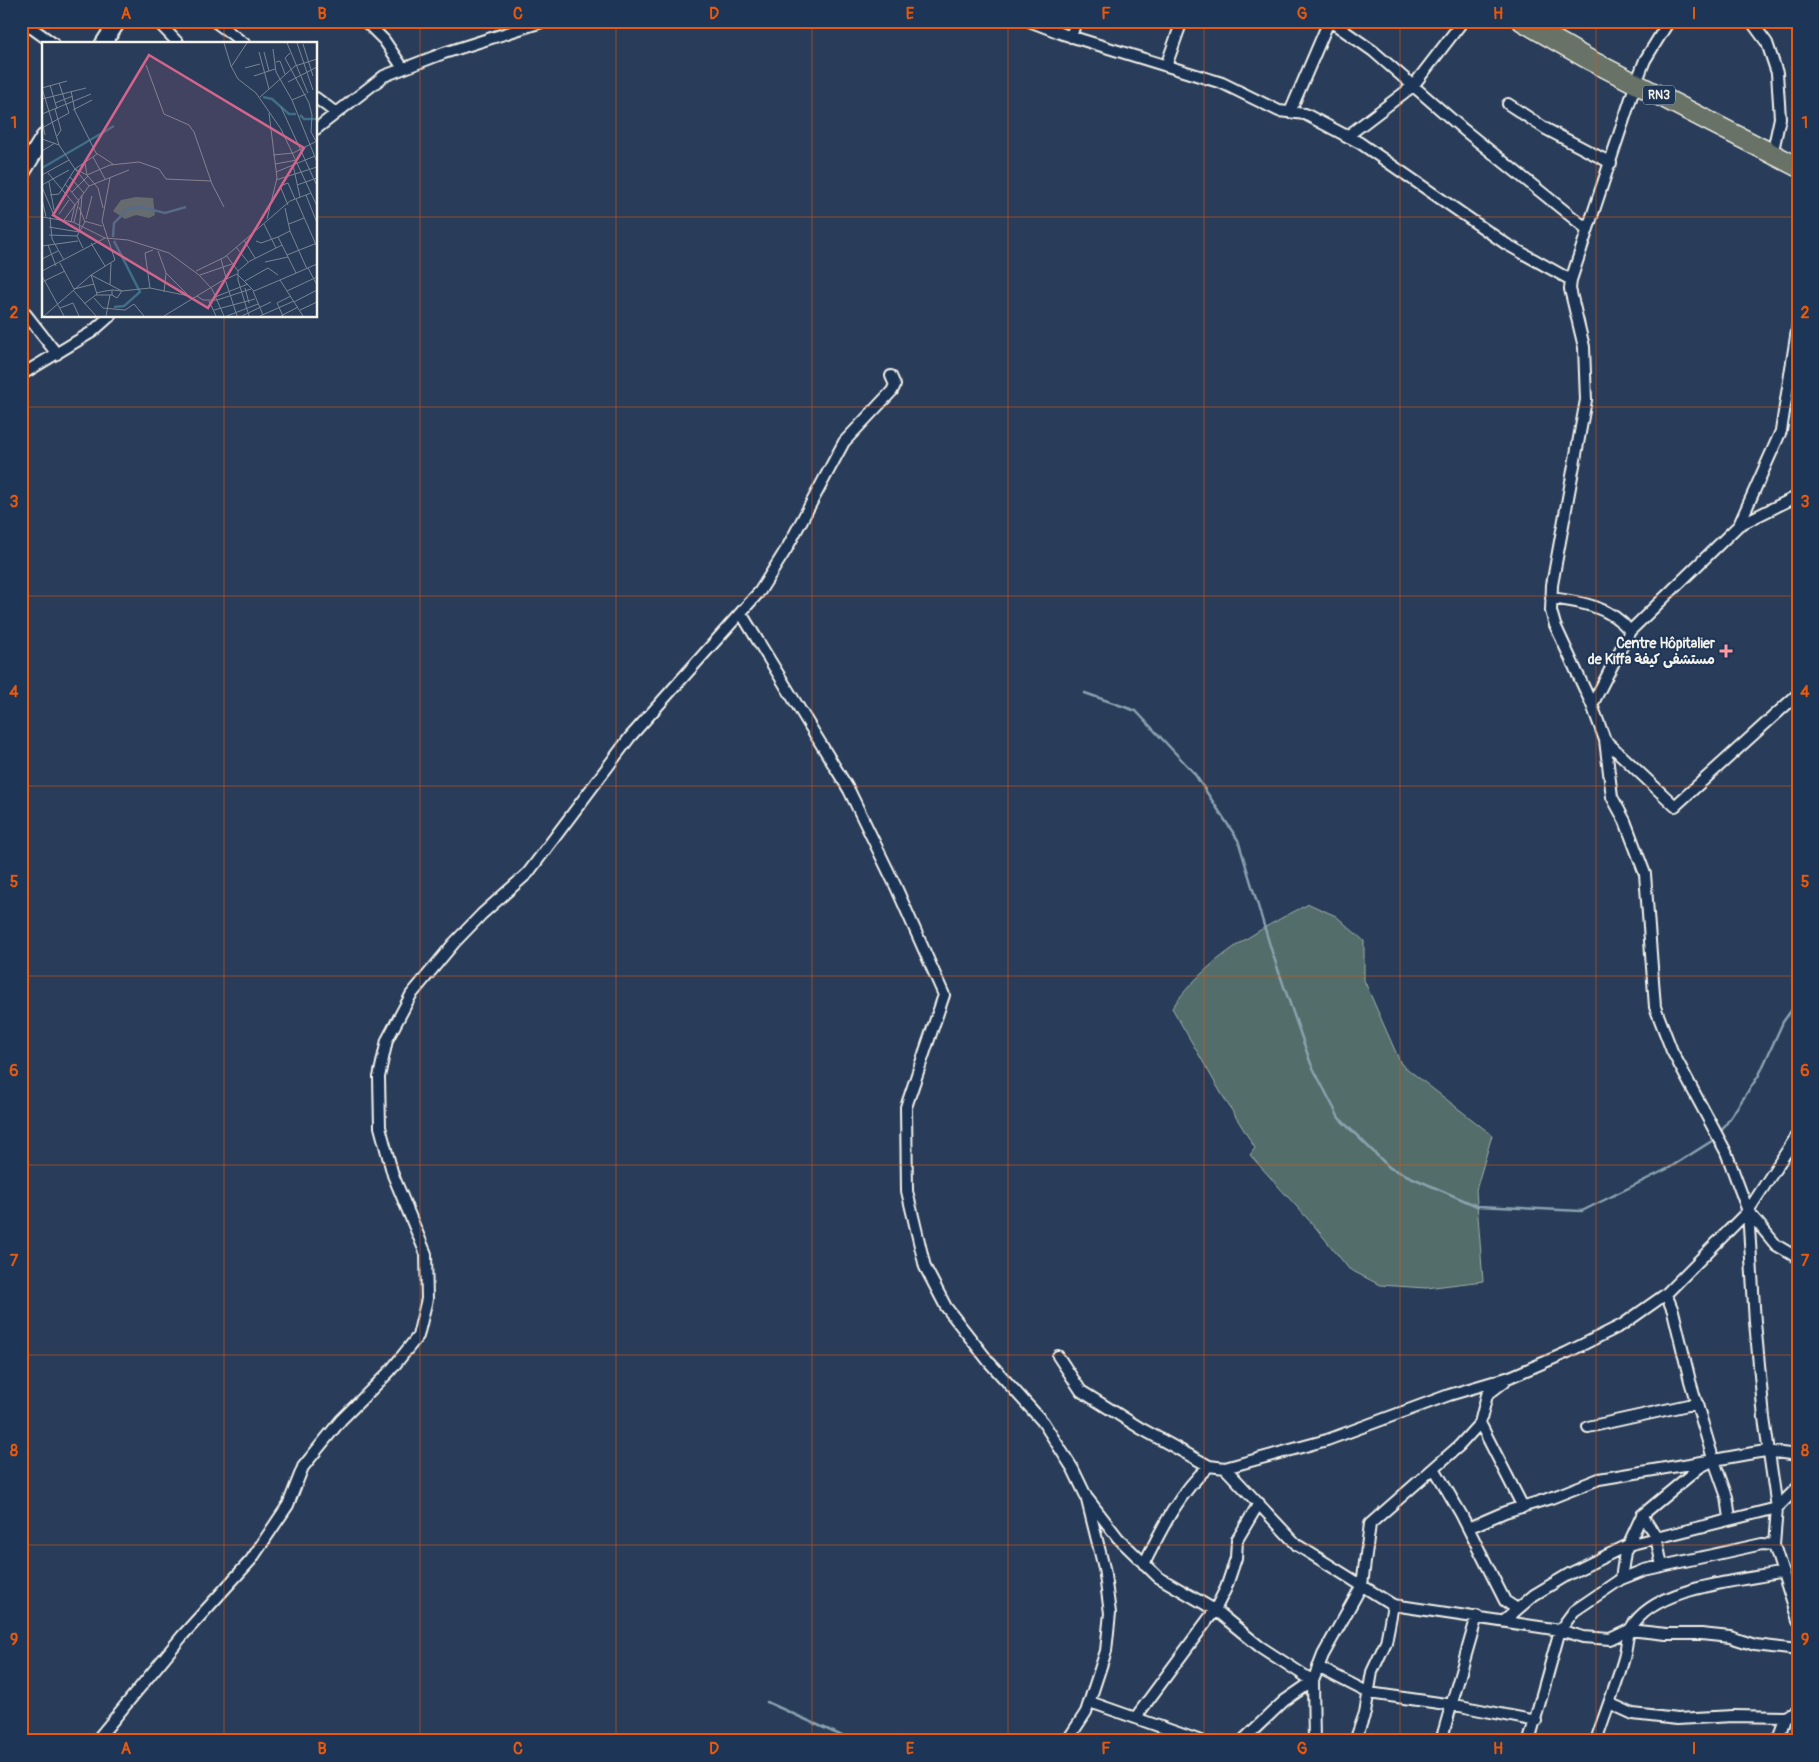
<svg xmlns="http://www.w3.org/2000/svg" width="1819" height="1762" font-family="Pangolin,'Playpen Sans Arabic',sans-serif">
<style>
.green{fill:#526d6a;stroke:#a3afa9}
.lines{fill:none;stroke-linecap:round;stroke-linejoin:round}
.stream{stroke:#89a2ae;stroke-width:2.5}
.street-casing{stroke:#f4f1e8;stroke-width:14}
.secondary-casing{stroke:#f4f1e8;stroke-width:19}
.highway-casing{stroke:#f4f1e8;stroke-width:22}
.street{stroke:#1d3557;stroke-width:10}
.secondary{stroke:#1d3557;stroke-width:15}
.highway{stroke:#687266;stroke-width:19}
.grid{fill:none;stroke:#e8590c;stroke-width:1;stroke-opacity:0.55}
.poi-dot{fill:#ff9aa2;stroke:#1d3557;stroke-width:2}
.labels{text-anchor:middle;dominant-baseline:central;stroke-width:4;stroke-linejoin:round;paint-order:stroke}
.shield{fill:#1d3557;stroke:#b4b9bc;stroke-width:1}
.shield-label{font-size:12px;font-weight:bold;fill:#f4f1e8}
.poi-label{font-size:14px;font-weight:bold;fill:#f4f1e8;stroke:#1d3557;text-anchor:end}
.inset-river{fill:none;stroke:#416d87;stroke-width:2.5}
.inset-road{fill:none;stroke:#7a8593;stroke-width:1}
.view{fill:#d4648c;fill-opacity:0.15;stroke:#d4648c;stroke-width:2.5}
.inset-edge{fill:none;stroke:#f4f1e8;stroke-width:2.5}
.neatline{fill:none;stroke:#e8590c;stroke-width:2}
.grid-label{font-size:16px;text-anchor:middle;font-weight:bold;fill:#e8590c}
</style>
<rect width="100%" height="100%" fill="#293d5a"/>
<filter id="ink" filterUnits="userSpaceOnUse"><feTurbulence type="fractalNoise" baseFrequency=".02" numOctaves="2"/><feDisplacementMap in="SourceGraphic" scale="10" xChannelSelector="R" yChannelSelector="G"/><feConvolveMatrix kernelMatrix="1 2 1 2 8 2 1 2 1" color-interpolation-filters="sRGB"/></filter>
<g filter="url(#ink)">
<path class="green" d="M 1309,904 L 1336,916 L 1364,941 L 1364,980 L 1401,1064 L 1492,1135 L 1476,1190 L 1483,1281 L 1426,1288 L 1380,1285 L 1349,1269 L 1316,1228 L 1250,1155 L 1255,1148 L 1221,1093 L 1172,1008 C 1205,960 1258,929 1309,904 Z"/>
<g class="lines">
<path class="stream" d="M 1085,693 L 1136,711 L 1194,773 L 1238,840 L 1272,952 L 1311,1064 L 1339,1118 L 1390,1168 L 1477,1206 L 1582,1211 L 1669,1168 L 1715,1139
M 1720,1133 L 1759,1075 L 1783,1022 L 1798,1001
M 767,1702 L 853,1741"/>
<defs>
<path id="street" d="M 22,21 L 54,44
M 157,21 L 179,44
M 214,21 L 245,44
M 365,21 L 384,40 L 403,68
M 1029,21 L 1063,34 L 1222,83 L 1279,111 L 1305,114 L 1360,143 L 1506,244 L 1571,280
M 1330,21 L 1373,51 L 1464,130 L 1587,229
M 1669,21 L 1645,60 L 1636,83 L 1571,280 L 1570,289 L 1584,347 L 1586,400 L 1552,585 L 1551,611 L 1555,625 L 1592,705 L 1605,740 L 1612,797 L 1625,821 L 1645,874 L 1655,1007 L 1672,1051 L 1726,1152 L 1748,1211 L 1755,1322 L 1764,1418 L 1777,1508 L 1774,1545 L 1798,1620
M 1751,21 L 1767,43 L 1777,73 L 1780,118 L 1772,155
M 1071,37 L 1076,21
M 1166,66 L 1182,21
M 316,98 L 336,113
M 1508,104 L 1546,129 L 1611,163
M 1290,112 L 1329,21
M 316,129 L 384,76 L 444,53 L 545,21
M 1346,137 L 1413,86 L 1463,21
M 21,308 L 57,354
M 21,375 L 92,332 L 110,316
M 1739,525 L 1781,431 L 1798,324
M 1551,598 C 1580,602 1610,606 1630,631
M 741,613 L 849,790 L 896,887 L 944,995 L 906,1107 L 907,1191 L 925,1267 L 946,1307 L 989,1362 L 1043,1422 L 1073,1469 L 1086,1496 L 1104,1568 L 1110,1613 L 1106,1651 L 1086,1712 L 1067,1741
M 1592,705 L 1630,631 L 1739,525 L 1798,496
M 1605,740 L 1675,806 L 1798,694
M 1748,1211 L 1776,1245 L 1798,1258
M 1666,1294 L 1673,1311 L 1690,1381 L 1712,1455 L 1727,1497 L 1730,1518
M 1058,1356 L 1081,1391 L 1140,1428 L 1209,1466 L 1225,1468 L 1297,1545 L 1393,1605 L 1560,1630 L 1583,1637 L 1610,1639 L 1629,1630 L 1666,1634 L 1701,1634 L 1730,1637 L 1755,1645 L 1798,1650
M 1480,1423 L 1523,1507
M 1588,1427 L 1697,1403
M 1225,1468 L 1327,1440 L 1449,1395 L 1510,1377 L 1566,1353 L 1622,1325 L 1666,1294 L 1748,1211 L 1798,1134
M 1434,1468 L 1461,1514 L 1505,1601 L 1517,1609
M 1088,1499 L 1118,1538 L 1158,1577 L 1215,1610 L 1259,1646 L 1313,1681 L 1284,1701 L 1242,1741
M 1642,1515 L 1656,1537 L 1662,1566
M 1468,1528 L 1505,1512 L 1551,1498 L 1599,1479 L 1714,1460
M 1144,1564 C 1162,1528 1179,1493 1209,1466
M 1621,1579 L 1625,1552 L 1642,1515 L 1700,1467 L 1714,1460 L 1753,1453 L 1766,1451 L 1798,1455
M 1504,1621 L 1534,1595 L 1569,1574 L 1628,1545 L 1777,1508 L 1798,1487
M 1318,1667 L 1369,1693 L 1460,1706 L 1536,1721
M 1090,1702 L 1201,1741
M 1609,1703 L 1633,1714 L 1677,1719 L 1733,1716 L 1785,1717
M 1136,1717 L 1215,1610 L 1226,1588 L 1236,1558 L 1237,1540 L 1259,1503
M 96,1741 L 183,1635 L 251,1560 L 288,1505 L 303,1467 L 341,1420 L 390,1371 L 418,1336 L 427,1299 L 426,1254 L 393,1175 L 380,1127 L 379,1077 L 387,1040 L 411,995 L 454,943 L 482,914 L 528,873 L 630,737 L 760,591 L 787,548 L 844,442 L 892,391 L 895,385 L 891,376
M 1314,1741 L 1313,1681 L 1323,1655 L 1362,1585 L 1370,1524 L 1459,1446 L 1480,1423 L 1487,1395 L 1505,1381
M 1355,1741 L 1365,1713 L 1372,1672 L 1386,1642 L 1393,1605
M 1441,1741 L 1477,1616
M 1529,1741 L 1560,1630 L 1574,1611 L 1621,1579 L 1644,1570 L 1762,1544 L 1774,1545
M 1596,1741 C 1605,1713 1616,1686 1624,1658 C 1627,1648 1626,1636 1631,1628 C 1654,1586 1741,1581 1784,1572
M 1778,1741 L 1785,1717 L 1798,1711"/>
<path id="secondary" d="M 103,44 L 118,21
M 21,174 L 44,137"/>
<path id="highway" d="M 1522,21 L 1588,59 L 1798,167"/>
</defs>
<use href="#street" class="street-casing"/>
<use href="#secondary" class="secondary-casing"/>
<use href="#highway" class="highway-casing"/>
<use href="#street" class="street"/>
<use href="#secondary" class="secondary"/>
<use href="#highway" class="highway"/>
</g>
</g>
<path class="grid" d="M 224,21 L 224,44M 420,21 L 420,1741M 616,21 L 616,1741M 812,21 L 812,1741M 1008,21 L 1008,1741M 1204,21 L 1204,1741M 1400,21 L 1400,1741M 1596,21 L 1596,1741M 21,217 L 44,217M 316,217 L 1798,217M 224,316 L 224,1741M 21,407 L 1798,407M 21,596 L 1798,596M 21,786 L 1798,786M 21,976 L 1798,976M 21,1165 L 1798,1165M 21,1355 L 1798,1355M 21,1545 L 1798,1545"/>
<path class="poi-dot" d="M1723.5 643.5h5v5h5v5h-5v5h-5v-5h-5v-5h5z"/>
<g class="labels">
<rect class="shield" x="1643" y="85.5" width="32" height="19" rx="4"/>
<g class="shield-label">
<text x="1659" y="95">RN3</text>
</g>
<g class="poi-label">
<text x="1715" y="643">Centre Hôpitalier<tspan x="1715" dy="16">de Kiffa مستشفى كيفة</tspan></text>
</g>
</g>
<g transform="translate(42 42)">
<rect width="275" height="275" fill="#293d5a"/>
<path d="M 94,155 L 111,156 L 113,173 L 107,176 L 94,173 L 83,177 L 71,169 L 79,158 Z" fill="#526d6a"/>
<path class="inset-river" d="M 221,55 L 230,57 L 247,72 L 254,72M 258,73 L 262,77 L 275,77M 0,126 L 72,84M 71,195 L 72,181 L 86,167 L 99,165 L 123,171 L 144,165M 72,199 L 98,250 L 82,264 L 72,265"/>
<path class="inset-road" d="M 182,1 L 189,24 L 196,37 L 214,51 L 239,87 L 275,164M 245,1 L 266,51M 255,1 L 271,48M 261,2 L 271,34M 231,7 L 234,30 L 250,58 L 275,120M 217,10 L 227,47M 222,10 L 227,29M 248,11 L 243,16 L 267,61 L 270,73 L 269,90 L 275,101M 234,20 L 238,19 L 243,32M 104,23 L 122,72 L 147,83 L 152,90 L 170,142 L 182,165M 189,25 L 205,1M 203,26 L 218,22M 212,34 L 233,27M 246,40 L 275,25M 8,43 L 15,67M 0,46 L 17,103M 0,46 L 25,39M 29,49 L 33,69 L 54,111 L 71,122M 218,55 L 253,24 L 275,17M 0,57 L 44,46M 250,58 L 264,52M 13,61 L 31,54M 239,65 L 275,144M 13,67 L 19,88 L 15,94M 31,68 L 50,58M 0,72 L 49,52M 0,78 L 3,93M 0,86 L 27,71 L 17,41M 0,97 L 17,103 L 33,127 L 45,133 L 56,146 L 61,166M 0,109 L 13,101M 231,113 L 251,111 L 275,99M 51,115 L 63,137M 43,121 L 45,133 L 68,123 L 97,120 L 117,127 L 124,137 L 169,139M 233,122 L 255,118M 251,123 L 258,155M 33,127 L 47,144M 234,130 L 273,114M 6,131 L 33,163 L 29,180M 0,133 L 27,118M 28,135 L 42,151M 234,138 L 275,125M 7,140 L 12,168M 23,142 L 37,159 L 32,180M 0,143 L 27,128M 255,143 L 275,136M 0,145 L 11,171M 30,150 L 46,134M 8,153 L 17,152 L 33,127 L 55,112M 264,153 L 275,181M 0,157 L 4,175M 254,157 L 275,205M 246,163 L 238,144 L 246,141 L 253,157M 37,165 L 43,180 L 35,194 L 41,206M 243,166 L 248,189 L 236,195 L 254,231M 17,172 L 27,158M 0,175 L 31,180 L 63,196 L 86,198 L 127,211 L 157,233 L 170,247 L 182,274M 8,175 L 10,197 L 22,218M 44,177 L 50,154M 225,177 L 235,136 L 227,71M 22,178 L 47,144 L 87,128M 42,179 L 60,184M 222,182 L 234,206M 247,182 L 262,176M 7,185 L 37,190 L 40,153M 248,189 L 265,227M 7,193 L 35,194M 202,198 L 213,216M 214,199 L 219,201 L 236,195M 49,201 L 63,224M 6,203 L 14,224M 0,204 L 36,199M 194,205 L 206,220M 116,209 L 124,231 L 122,250M 184,213 L 196,229M 245,213 L 275,201M 0,217 L 16,209M 179,217 L 184,236M 223,220 L 246,215M 18,221 L 32,247 L 52,242M 266,226 L 275,243M 0,229 L 63,196M 154,229 L 183,215 L 248,159 L 269,151M 124,231 L 145,252M 49,233 L 80,249 L 108,246 L 147,254M 158,233 L 190,222M 0,234 L 22,274M 183,237 L 195,274M 238,238 L 275,222M 203,239 L 226,226 L 236,233M 0,240 L 23,229M 68,243 L 69,221M 108,246 L 103,211 L 111,208M 203,246 L 207,261M 31,248 L 54,274M 211,249 L 221,273M 245,249 L 275,235M 54,251 L 63,249 L 71,248 L 80,249 L 75,256 L 70,253 L 70,248M 54,253 L 70,253M 155,254 L 161,258 L 175,258 L 209,247M 173,255 L 206,242M 52,256 L 61,266 L 83,268 L 92,262 L 102,274M 167,259 L 174,274M 252,260 L 275,248M 42,262 L 55,252 L 49,233M 18,266 L 31,261 L 37,274M 172,268 L 213,257M 258,268 L 275,260M 2,274 L 49,233 L 73,218 L 60,179 L 68,136M 64,274 L 68,253M 122,274 L 178,240 L 195,232 L 212,249 L 238,238 L 261,274M 185,274 L 216,262M 200,274 L 229,260M 207,274 L 196,238 L 196,229 L 208,219 L 240,203M 218,274 L 252,259M 239,274 L 256,265M 241,274 L 235,261 L 249,254"/>
<path class="view" d="M 107,13 L 262,106 L 166,266 L 11,173 Z"/>
<rect width="275" height="275" class="inset-edge"/>
</g>
<rect width="1819" height="1762" fill="none" stroke="#1d3557" stroke-width="55"/>
<rect x="28" y="28" width="1764" height="1706" class="neatline"/>
<g class="grid-label">
<text x="126" y="19">A</text>
<text x="322" y="19">B</text>
<text x="518" y="19">C</text>
<text x="714" y="19">D</text>
<text x="910" y="19">E</text>
<text x="1106" y="19">F</text>
<text x="1302" y="19">G</text>
<text x="1498" y="19">H</text>
<text x="1694" y="19">I</text>
<text x="14" y="128">1</text>
<text x="1805" y="128">1</text>
<text x="14" y="318">2</text>
<text x="1805" y="318">2</text>
<text x="14" y="507">3</text>
<text x="1805" y="507">3</text>
<text x="14" y="697">4</text>
<text x="1805" y="697">4</text>
<text x="14" y="887">5</text>
<text x="1805" y="887">5</text>
<text x="14" y="1076">6</text>
<text x="1805" y="1076">6</text>
<text x="14" y="1266">7</text>
<text x="1805" y="1266">7</text>
<text x="14" y="1456">8</text>
<text x="1805" y="1456">8</text>
<text x="14" y="1645">9</text>
<text x="1805" y="1645">9</text>
<text x="126" y="1754">A</text>
<text x="322" y="1754">B</text>
<text x="518" y="1754">C</text>
<text x="714" y="1754">D</text>
<text x="910" y="1754">E</text>
<text x="1106" y="1754">F</text>
<text x="1302" y="1754">G</text>
<text x="1498" y="1754">H</text>
<text x="1694" y="1754">I</text>
</g>
</svg>
